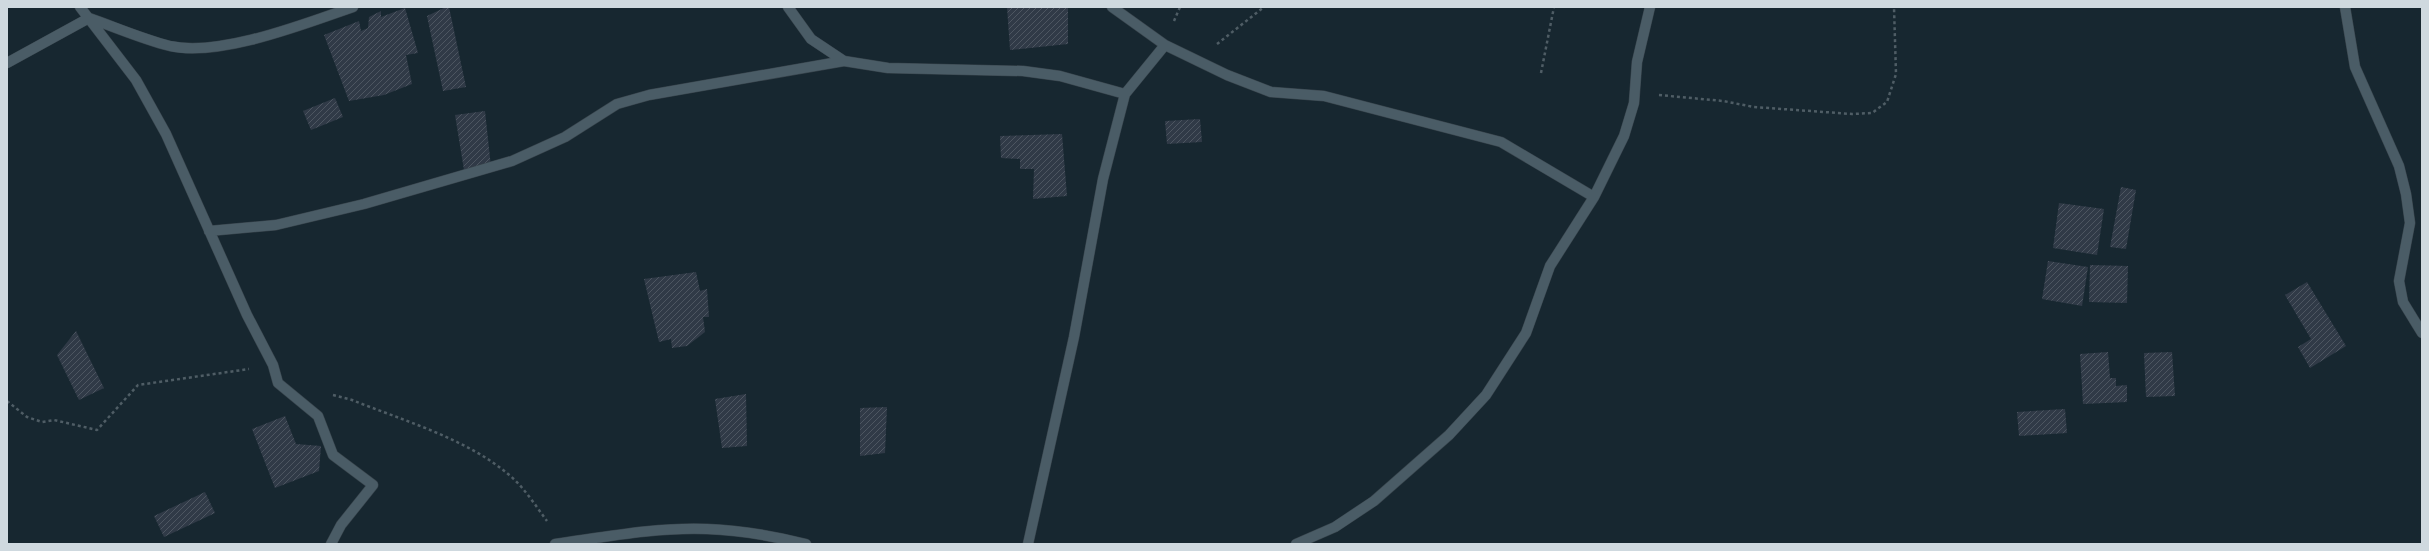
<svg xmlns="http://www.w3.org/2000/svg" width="2429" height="551" font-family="Rubik,sans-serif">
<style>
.building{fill:url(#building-hatch)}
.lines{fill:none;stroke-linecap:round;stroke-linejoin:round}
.street-casing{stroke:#38444c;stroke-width:11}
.path{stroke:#4f5d65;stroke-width:2.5;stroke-dasharray:3 3;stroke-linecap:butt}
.street{stroke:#4a5c66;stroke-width:10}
</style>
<defs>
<pattern id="building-hatch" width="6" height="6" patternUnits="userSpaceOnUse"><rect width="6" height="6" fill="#303a47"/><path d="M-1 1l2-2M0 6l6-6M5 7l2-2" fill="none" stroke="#4d5661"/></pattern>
</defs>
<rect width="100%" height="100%" fill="#172730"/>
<path class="building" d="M 446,7 L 449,7 L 466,87 L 443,91 L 427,16 Z
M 1007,7 L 1068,7 L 1068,44 L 1010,50 Z
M 405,8 L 418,53 L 406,55 L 412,84 L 384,95 L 349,101 L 324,35 L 359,21 L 361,31 L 368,28 L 369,17 L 381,11 L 381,17 Z
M 335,98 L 343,117 L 311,130 L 303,111 Z
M 485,111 L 491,167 L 464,170 L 455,115 Z
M 1200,119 L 1202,142 L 1167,144 L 1165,121 Z
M 1062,134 L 1067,196 L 1033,199 L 1034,169 L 1020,169 L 1020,159 L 1001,158 L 1000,136 Z
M 2121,187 L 2136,190 L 2126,249 L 2110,247 Z
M 2059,203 L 2104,209 L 2097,255 L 2053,248 Z
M 2048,261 L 2088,267 L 2082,306 L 2042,299 Z
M 2090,265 L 2128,266 L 2127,303 L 2089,302 Z
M 696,272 L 700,291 L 707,289 L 709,317 L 703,317 L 705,332 L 687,346 L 672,348 L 671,339 L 659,342 L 644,279 Z
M 2307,282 L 2346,346 L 2310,368 L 2298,347 L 2311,339 L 2285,295 Z
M 76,331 L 104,388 L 79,400 L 57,355 Z
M 2108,352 L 2110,378 L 2116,378 L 2116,386 L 2127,385 L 2127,402 L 2083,404 L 2080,354 Z
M 2172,352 L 2175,396 L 2146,397 L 2144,353 Z
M 746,394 L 747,446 L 722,448 L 715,399 Z
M 887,407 L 885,453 L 860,456 L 860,408 Z
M 2065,409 L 2067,433 L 2019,436 L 2017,412 Z
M 285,416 L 296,444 L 321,446 L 319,471 L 275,488 L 252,429 Z
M 205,492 L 215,513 L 164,537 L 154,516 Z"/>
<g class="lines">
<defs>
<path id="street" d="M 80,7 L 136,80 L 166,134 L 247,315 L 273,365 L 278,383 L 318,416 L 333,455 L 373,485 L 341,525 L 331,544
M 788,7 L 811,39 L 844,61 L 888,68 L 1023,71 L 1060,76 L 1125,94
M 1112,7 L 1165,45 L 1227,75 L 1271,92 L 1324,96 L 1501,142 L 1594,197
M 2345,7 L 2355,67 L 2399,166 L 2406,194 L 2410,223 L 2399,281 L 2403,302 L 2422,333
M 7,63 L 89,18 C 115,27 142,39 170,46 C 220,57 304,24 353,7
M 209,231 L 276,225 L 364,204 L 512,161 L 565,137 L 617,104 L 649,95 L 844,61
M 555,544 C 605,537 656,527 707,529 C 741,530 773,536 806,544
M 1028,544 L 1074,337 L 1103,179 L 1125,94 L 1165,45
M 1296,544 L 1335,527 L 1374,501 L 1449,435 L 1486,395 L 1526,333 L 1550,266 L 1594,197 L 1624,136 L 1634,103 L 1637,62 L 1650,7"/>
</defs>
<use href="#street" class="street-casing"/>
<path class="path" d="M 1174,21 L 1180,7
M 1217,44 L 1264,7
M 1541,73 L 1554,7
M 1659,95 L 1723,101 L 1754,107 L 1852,114 L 1872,113 L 1887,102 L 1896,74 L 1894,7
M 333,395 L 352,400 C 402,420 467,439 508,474 C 524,487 535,505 547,521
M 7,401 L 27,417 L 42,422 L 54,420 L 97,430 L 138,385 L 249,369"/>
<use href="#street" class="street"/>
</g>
<rect width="2429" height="551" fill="none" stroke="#cfd9df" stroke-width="16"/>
</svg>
